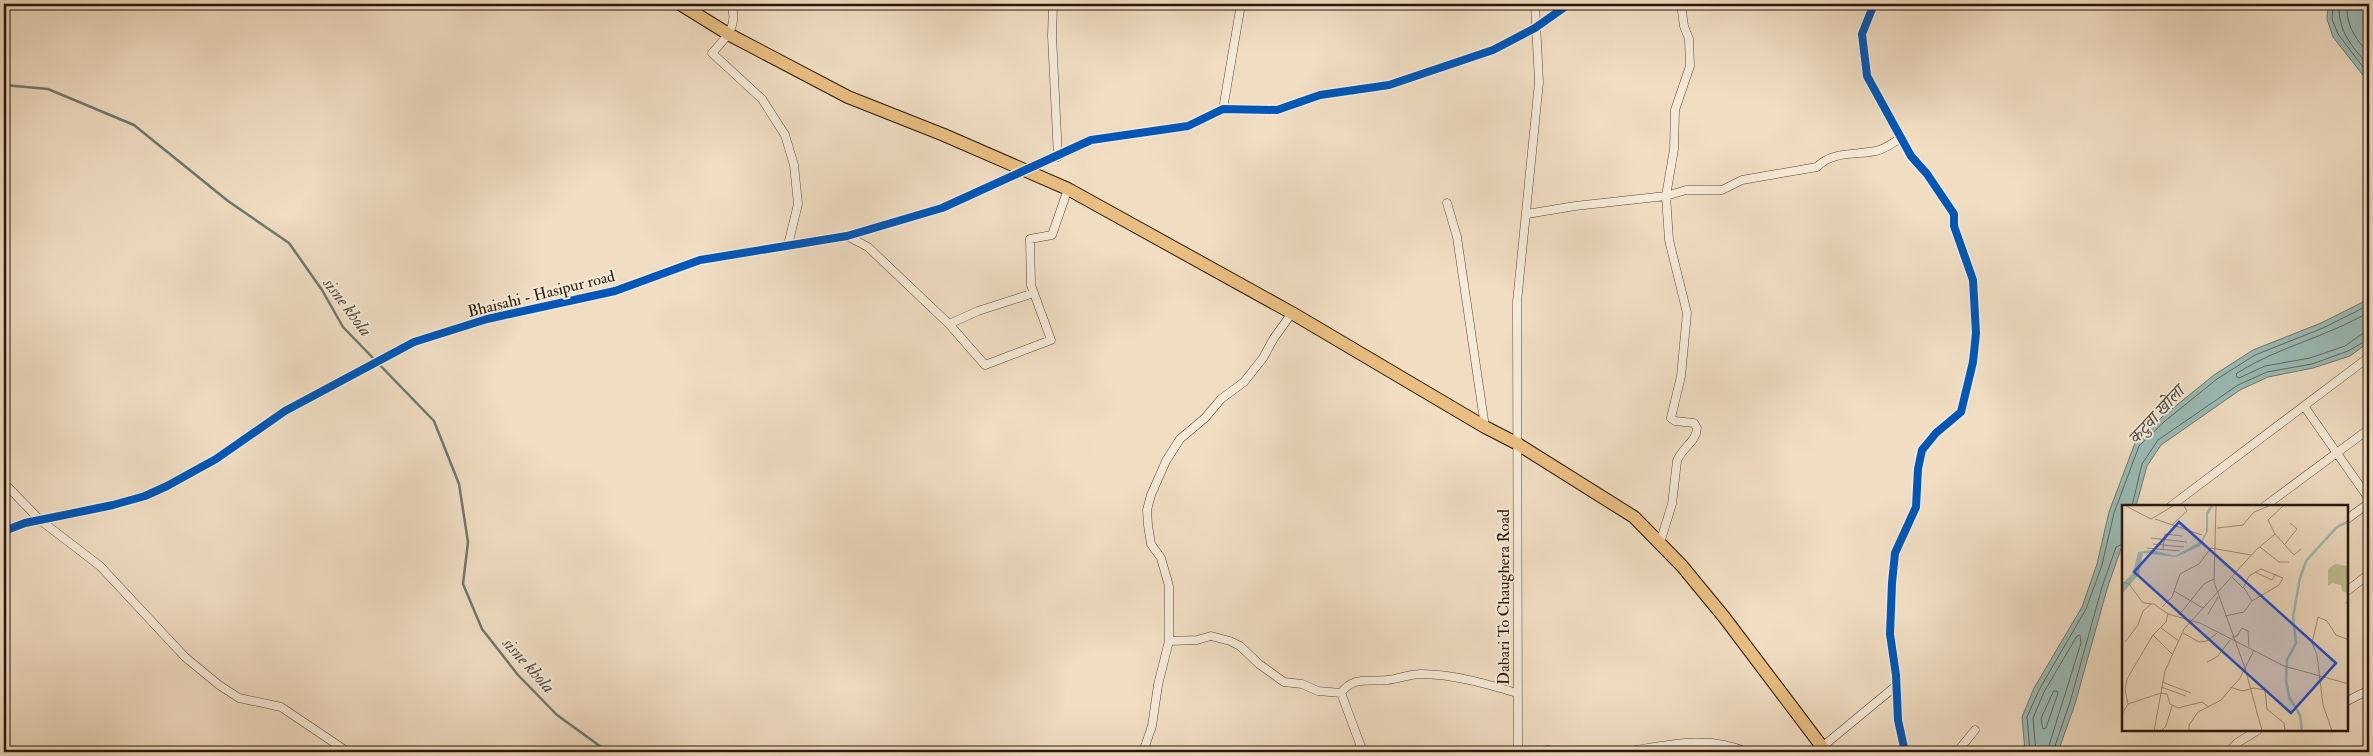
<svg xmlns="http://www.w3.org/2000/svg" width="2373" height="756" font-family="'IM FELL Double Pica','Noto Serif Devanagari',serif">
	<rect width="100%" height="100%" fill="#f0ddc2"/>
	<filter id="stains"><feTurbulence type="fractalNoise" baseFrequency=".004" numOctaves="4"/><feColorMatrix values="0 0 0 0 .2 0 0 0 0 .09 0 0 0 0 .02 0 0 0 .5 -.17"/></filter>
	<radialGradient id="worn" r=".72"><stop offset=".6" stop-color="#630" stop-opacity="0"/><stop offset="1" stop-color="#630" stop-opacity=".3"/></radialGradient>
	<path fill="#9abbb6" stroke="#6c7971" d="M2328,4H2369V83L2333,37L2327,19Z
		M2369,299V342L2350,356L2313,368L2268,377L2240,390L2161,445L2147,466L2136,506H2123V543L2107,589L2075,704L2058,752H2025L2022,717L2034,688L2082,607L2097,564L2109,512L2135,443L2162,417L2214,375L2253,350L2321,323Z"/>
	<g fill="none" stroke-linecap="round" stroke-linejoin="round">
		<path stroke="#606960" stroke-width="1" d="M2333,4L2332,19L2338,34L2369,75
			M2339,4C2338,32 2351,45 2369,66
			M2347,4C2346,26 2355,38 2369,54
			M2369,312C2327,337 2278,347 2237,373L2236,376L2239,378L2265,366L2310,358L2345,346L2362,334L2369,332
			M2132,506L2142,464L2158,440L2238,385L2267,372L2312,364L2348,351L2369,339
			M2054,691H2057L2058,693L2046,728L2043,729L2041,719Z
			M2030,752L2027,717L2039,690L2086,609L2102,565L2114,513L2139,446L2165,421L2217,379L2255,355L2323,328L2369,305
			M2036,752L2033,718L2044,692L2077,636L2080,635L2081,643L2047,752
			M2053,752L2070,702L2102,587L2116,547L2123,544"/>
		<path stroke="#6c7971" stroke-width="2.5" d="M4,85L48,89L134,125L228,201L289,243L322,290L343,327L434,421L459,484L468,542L463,584L482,629L518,675L557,715L608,752"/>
		<g stroke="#594838" stroke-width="9">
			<path id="minor" d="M731,4C739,26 726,38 712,53L762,99L785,135L794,165L798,204L788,245
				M1053,4L1052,36L1058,157
				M1874,4L1862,34L1867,76L1911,156L1927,174L1954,214V226L1973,280L1976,333L1973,362L1961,412L1936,433L1922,450L1918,469L1916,507L1895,553L1892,583L1890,634L1896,675L1898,720L1905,752
				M1223,109L1241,4
				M1447,203L1457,237L1485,427
				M1527,214L1575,206L1666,196L1686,190H1722L1742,180L1817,167C1832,151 1856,155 1876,151C1885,149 1894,142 1901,138
				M847,236L868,247L949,324L985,365L1051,340L1031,285L1030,239L1052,235L1068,189
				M949,324L978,311L1034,293
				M2304,406L2369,499
				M4,483L40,520L100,566L185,657L219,685L239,698L281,707L348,752
				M2171,506L2369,357
				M2265,506L2369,429
				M2347,519L2369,503
				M4,531L25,523L113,505L145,496L167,486L216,459L285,411L414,342L487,319L615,291L700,260L847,236L942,208L1091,140L1188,126L1223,109L1277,110L1320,95L1389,85L1493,50L1535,28L1569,4
				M1660,543L1672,504L1677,461C1682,447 1696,443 1697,428L1694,423L1675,421L1671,418L1681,376L1687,313L1669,240L1666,196L1674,149L1675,110L1690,66L1689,39L1684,26L1681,4
				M2347,591L2369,574
				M1169,641L1197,640L1211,636L1230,641L1240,646L1259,664L1284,682L1302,684L1318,691L1341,693
				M2347,701L2369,690
				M1822,747L1897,685
				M1143,752L1152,726L1158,685L1169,641V586L1161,558L1151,544L1148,525L1147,510L1151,495L1166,461L1180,439L1205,418L1221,399L1244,382L1263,358L1274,338L1292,313
				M1363,752L1341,693C1353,676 1368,682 1387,680C1398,679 1410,674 1421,674C1453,674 1487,684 1517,693
				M1518,752L1517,302L1539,82L1535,4
				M1524,752L1548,750L1559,752
				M1623,752C1664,746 1708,734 1746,752
				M1957,752L1975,730
				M2229,752L2237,743L2258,730"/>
		</g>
		<g stroke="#27170a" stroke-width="14">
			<path id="primary" d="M680,4L730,35L848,97L944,135L1068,189L1292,313L1485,427L1516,443L1634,517L1682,566L1724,617L1826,752"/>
		</g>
		<use href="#minor" stroke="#f5e9d7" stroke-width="8"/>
		<use href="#primary" stroke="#e8be81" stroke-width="12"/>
		<g stroke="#f5e9d7" stroke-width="11">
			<path id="cycleway" d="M1874,4L1862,34L1867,76L1911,156L1927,174L1954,214V226L1973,280L1976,333L1973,362L1961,412L1936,433L1922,450L1918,469L1916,507L1895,553L1892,583L1890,634L1896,675L1898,720L1905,752
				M4,531L25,523L113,505L145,496L167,486L216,459L285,411L414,342L487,319L615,291L700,260L847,236L942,208L1091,140L1188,126L1223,109L1277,110L1320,95L1389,85L1493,50L1535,28L1569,4"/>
		</g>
		<use href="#cycleway" stroke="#0057b8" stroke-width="8"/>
	</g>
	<g text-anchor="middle" stroke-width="4" stroke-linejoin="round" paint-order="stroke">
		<g font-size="16" fill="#27170a" stroke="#f5e9d7">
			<text transform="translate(541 293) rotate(-14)" y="6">Bhaisahi - Hasipur road</text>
			<text transform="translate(1503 597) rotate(-90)" y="6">Dabari To Chaughera Road</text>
		</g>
		<g font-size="18" font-style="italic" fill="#4f5046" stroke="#f5e9d7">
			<text transform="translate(348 307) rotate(53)" y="6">sisne khola</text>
			<text transform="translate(2156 415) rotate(-47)" y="6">कटुवा खोला</text>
			<text transform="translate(529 665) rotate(48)" y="6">sisne khola</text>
		</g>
	</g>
	<g transform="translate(2122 505)">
		<rect width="226" height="226" fill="#f0ddc2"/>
		<path d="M213,59L226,61L227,99H226L222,98L226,96L225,88L220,86L219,80L210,78L206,81V64Z" fill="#bebf90"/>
		<path d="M88,1H91L86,10V26L78,41L54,52L21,48L17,69L0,89V79L11,68L16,47L31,45L53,51L79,36L84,27V8Z" fill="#9abbb6"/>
		<path fill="none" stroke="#9abbb6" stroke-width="2.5" d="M180,226L178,210L167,192L164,175L165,155L174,138L171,112L178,73L184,56L215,22L227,16"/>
		<path fill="none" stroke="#a08e78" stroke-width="1" d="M4,1L29,14L51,1M94,1L92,77L123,163L140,226M33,14L80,30M50,20L65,6L62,1M95,23L121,20L132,7L147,1M153,29L172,50L179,44M29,33L65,37M31,39L62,42M163,39L175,24L168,18M138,42L157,57H167M25,43L58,46M41,44L43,29L60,31M93,49L114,68M133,67L150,75L154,69M0,77L7,79L21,98L32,99L46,109L78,118L162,161L227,179M122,83L130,96M52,86L81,103M40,102L50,92L58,69L77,59L89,43L129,50M86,109L96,92M57,110L82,79L92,74M103,111L122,107L130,96L157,80L161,73L139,64L127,71L121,83L110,72M39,123L57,136M61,128L77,137L85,136L95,128M31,130L51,150M110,132L115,131L120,123L126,126L127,142M3,137L16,120L21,106L29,99M85,157L95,152L108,135M40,177L69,188M39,182L64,191M108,182L120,186L132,183L143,185L145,204L162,218L163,226M6,199L3,185L5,174L31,130L44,117L46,109M0,209L6,199L39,188L45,189L48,199L56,203L80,197L87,202M32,226L43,166L62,124L134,45L153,29L146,15L161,1M39,226L44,221L50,201M67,226V220L76,207L99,195L118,173L132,145M210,226L201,200L195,150L190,138L196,112L205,116L214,130L227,135"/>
		<path fill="#1d4ed8" fill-opacity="0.15" stroke="#1d4ed8" stroke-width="2.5" d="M57,17L214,158L169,208L12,67Z"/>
		<rect width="226" height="226" fill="none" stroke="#27170a" stroke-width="2.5"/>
	</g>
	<rect width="2373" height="756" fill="none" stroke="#f0ddc2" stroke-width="20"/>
	<rect x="5" y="5" width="2363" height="746" fill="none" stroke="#27170a" stroke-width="2.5"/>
	<rect x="10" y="10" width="2353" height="736" fill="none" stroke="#27170a"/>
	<rect width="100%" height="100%" filter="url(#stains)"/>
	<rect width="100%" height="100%" fill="url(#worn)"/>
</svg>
